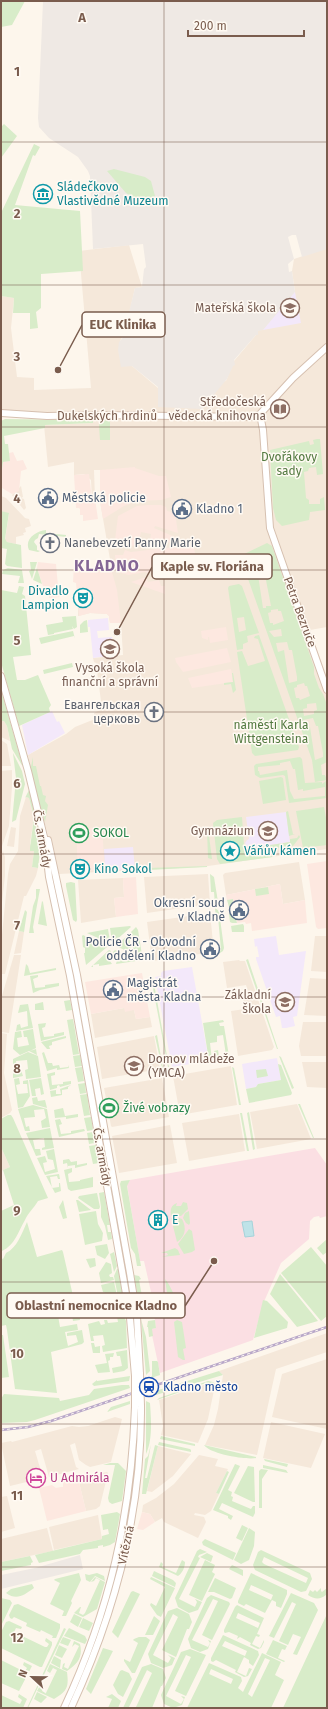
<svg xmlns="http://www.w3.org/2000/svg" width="328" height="1709" font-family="'Fira Sans',sans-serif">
	<rect width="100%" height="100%" fill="#fdf6ec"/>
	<path fill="#f5e8da" d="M129,245L142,287L135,288L125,332L120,341L132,366L158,388L226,381L234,361L256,335H258V331L295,292L292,271L294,259L327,248V627L310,630L327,677V849L201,867L59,874L34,785L28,755L66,734L75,727L95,719L94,713L102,709L96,663L94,662L93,658L123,655L121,623H110L109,616L107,614L90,613L78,616V604L91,569L112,571L100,501V470H94L95,499L92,500L91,480L84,474L74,475V462L48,467L44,425L93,423L94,411L24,413L1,409V296L14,298L11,328L17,377L34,378V390L91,388L79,251Z
		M21,486L23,497L21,498L24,499L26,508L24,510L12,495Z
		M1,496L6,498L25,518L29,519L31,526L25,528L26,532L23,533L24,535L16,537V544L7,542L5,540L9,514L1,511Z
		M1,721H4L7,726L10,741L1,737Z
		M1,740L7,744L11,766H1Z
		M12,770V787L9,826L1,849V771Z
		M26,797L29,798L34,817L30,844L34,851L32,867L38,868L36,876L26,896H24L5,974H1V945L8,874L10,864L18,851L20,816Z
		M11,827L16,828L14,847L7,846Z
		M3,851L5,857V876L1,911V856Z
		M299,862L305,900L283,904L280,884L226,895L223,875L225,873Z
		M208,874L210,904L147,913L144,877Z
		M123,878L124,897L114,898L116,917L81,923L78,880Z
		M210,913L214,952L152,961L147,922Z
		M19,931L24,932L21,953L14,954Z
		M315,936H327V972L311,971Z
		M14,955H21L9,1033L1,1032V999Z
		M239,960L240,961H245L274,1047L272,1050L238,1056L231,1011L245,1009L243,1000L250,997L246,985L227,988L223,962Z
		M310,978L327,979V1016L304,1015Z
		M124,1008L134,1010L136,1019L150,1017L152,1027L95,1038L91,1014Z
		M303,1022H327V1056H301L299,1046Z
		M1,1033L7,1034L4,1073L12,1110L10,1113L1,1118Z
		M154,1036L160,1069L102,1079L97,1047Z
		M302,1062H327V1088L307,1087Z
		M231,1066L237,1105L180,1115L173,1076Z
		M162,1078L169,1117L112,1127L111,1126L104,1088Z
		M297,1104L311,1139L257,1149L250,1112Z
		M239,1114L245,1151L189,1161L182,1123Z
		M170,1125L177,1163L119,1173L112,1136Z
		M1,1147L10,1167L1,1171Z
		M327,1333V1352L276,1369L257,1455L205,1445L214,1425L218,1409L223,1375L219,1371Z
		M327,1359V1429L272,1417L282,1374Z
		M207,1384L215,1386L213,1395L208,1419L198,1443L161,1435L163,1426L159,1400Z
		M115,1417L122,1419L111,1462L90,1467L86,1465L79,1460L75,1443L70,1445L76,1467L79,1469L49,1477L41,1449L35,1451L43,1478L10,1486L1,1443L11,1441L12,1442L72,1426L79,1427L88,1426Z
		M271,1422L325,1434L311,1468L263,1458Z
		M158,1446L191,1454L173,1476L152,1492L147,1491Z
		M199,1455L218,1459L215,1466L228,1469L216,1493L219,1494L211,1511L205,1515L195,1513L194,1515L204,1517L206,1522L198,1538L164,1522L162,1518L155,1522L150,1514L142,1512L143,1505L156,1498L174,1484Z
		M107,1472L108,1473L100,1506L96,1509L86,1511L78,1478Z
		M7,1496L15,1528L1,1532V1497Z
		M98,1515L102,1539L54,1550L49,1527Z
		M47,1528L53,1551L1,1562V1539Z"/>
	<path fill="#fde8e0" d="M13,452L17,461L23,460L27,469L21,471L19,491L12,494L2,488L1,476L3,462L10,461L9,453Z
		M135,467V468L159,476H166L171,497L161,500L137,501L124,506L103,519L100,501V470Z
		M89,474L92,499H95L98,519L83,521V515H80V509L79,508H76L74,475Z
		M148,505H161L166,507L167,511L175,513L178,533L155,526L154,528L175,537H179L180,541L149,545L151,534L141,532L138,545L114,548L118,516L137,506Z
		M194,547L196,560L195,564L147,573L145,572L129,575L121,573L116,568L115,555H123L125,550L131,552L164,548Z
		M38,562L56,564L59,597L49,598V586H43L37,568Z
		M74,566L112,572L117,590L121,623H110L109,616L107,614L90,613L79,616L76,583L73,582Z
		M146,577L148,582L159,580L161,586H165V594L131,582Z
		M226,627L228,640L210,643L209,637H208V640L202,638L201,631Z
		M227,648L231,662L183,672L176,662L175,658Z
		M231,669L233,682L192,688L188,678Z
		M102,827L105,870L78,871L76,829Z
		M327,861V928L318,929L316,927L307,864Z
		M136,877L138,914L116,917L114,898L124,897L123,878Z
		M280,884L283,904L305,900L307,923L252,931L251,923L246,924L245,922L237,923L236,915H234L233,899L227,900L226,895Z
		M142,973L150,1017L136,1019L134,1010L125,1012L124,1008L91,1014L85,982Z
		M78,1478L86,1511L47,1521L39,1488L52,1485L56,1488L61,1487H63V1483L64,1482Z
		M142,1512L150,1514L155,1522L143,1530L137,1529Z"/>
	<path fill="#efe9e4" d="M43,1H327V249L302,257L296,235H292L288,237L294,259L288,264L289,272L292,271L295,292L263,330L258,331V335H256L234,360L235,365L233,366L227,379L202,409L158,407V387L132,366L121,367L118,350L119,342L125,335L128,316L135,288L142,287L144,269L146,267L143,244L93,249L90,176L88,171L78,157L49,138L39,127L38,118Z
		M80,1555L83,1569L1,1589V1575L35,1568Z"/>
	<path fill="#f3e8fa" d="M295,292L301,323L263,330Z
		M108,618L109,630L97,631L98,638L112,637L114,655L93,658L90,627H88V620Z
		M52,711L57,722L59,721L65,733L28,755L22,725Z
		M286,812L290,842L248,848L245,843L247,840L249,839L246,817Z
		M133,847L135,869L105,870L104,849Z
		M276,936L279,955L306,951L297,1016L293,1017L295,1026L286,1028H282L280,1016L276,1017L256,959V957H259L257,946L255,947L254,939Z
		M192,967L209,1061L172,1067L155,977L161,976V973L163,971Z
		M277,1058L281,1080L258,1084L256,1087L246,1089L242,1064Z"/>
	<path fill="#fbdfe3" d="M315,1148L327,1165V1216L320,1218L319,1216L314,1217L310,1221L309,1239L281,1263L263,1304L253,1340L160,1373L152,1335V1329L156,1328L151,1292L144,1261H140L127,1185L130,1180Z"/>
	<path fill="#d8ecc9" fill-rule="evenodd" d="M1,1H25L12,25L1,27Z
		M4,124L17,136L1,158V127Z
		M34,144L40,147L35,156L33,155L15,205L80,211L83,271L41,274V308L36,312L38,328L30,329V313H13L14,298L1,296V213Z
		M114,169L145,177L151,181L155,196L148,199L147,205L126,193L107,171Z
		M5,419L88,420L93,421V423L45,425V428L4,436L5,444H8L10,461L3,462L1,476V421Z
		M102,420L110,421V440H100L99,425Z
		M317,439H320L323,474L317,475L316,467L309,468L308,471L304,472L306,498L309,500V504H320V499L324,497L325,510L310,512L309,520L282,526L276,520L273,508L270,450L309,441L310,445L314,444L313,440Z
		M1,511L9,513L5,539L7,542L21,545L22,568L7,566L5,564L7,549L1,548Z
		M46,530V533L66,535V537L39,534L38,538L35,540L34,542L37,546V550L40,551L38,552L29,550C24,539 36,531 46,530Z
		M267,543L272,546L314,667V674L319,688L323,694L327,705V762L321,765L322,775H325L327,780L315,782L312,760L247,576L246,575L227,578L226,563ZM256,557L259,565L262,564L263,575H265L271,606H266V608H263L258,575H255L254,565L247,566V568L237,570V574L227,576L226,567L236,565V562L246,561V558ZM278,609V611H281L284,621L273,625V623H270L268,613L271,612V610ZM281,629L282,636L274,637L269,631ZM287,642L289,650H292L297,677V681L289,683L284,650L278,652L276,643ZM304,683L305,686H307L310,696L300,700L299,698H296L294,688L297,687V685ZM316,703L317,710L314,711V714L304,716L303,709L307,708V704ZM313,718L316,726H318L323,753V757L315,760L310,727L304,728L303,720Z
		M30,562H37L32,579L29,571L31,570Z
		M8,568L22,570L24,583H18L20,576L2,574L3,570Z
		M37,568L42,584L33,580Z
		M239,584L242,586L259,633L247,636L248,642L243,644V649L237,650L228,588L229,586ZM244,617L246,630L239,632L237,618Z
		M19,586L24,587L22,594L25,596L31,655L13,657L17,680H25L38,675L51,705L49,708L50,712L19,726L1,662V590L17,593Z
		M76,616L77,627L74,629L72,626L73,629L54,633V632V634L48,635L46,625L63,622L62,617Z
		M87,620L88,632L80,633V625L84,621Z
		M73,631L75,639L74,636L41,644L39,638Z
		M259,635L299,747L298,750L255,756L252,753L237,652L242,651L248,666L265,661L258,639L254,638L255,636Z
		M72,663L73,667L44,674L43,670Z
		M232,673H233L236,690L233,693L231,684L224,685V683L233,682Z
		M1,690L23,767L12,749L7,726L4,721H1Z
		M13,753L22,771L25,784L16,820L12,822L16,778Z
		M33,757V766H36L40,786H41L43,795L46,796L45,801L48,805L45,822L30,771Z
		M300,757L302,759L305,783L322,782V784L326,781L327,798L289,803L285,776L283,775L260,778L255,775L254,766L256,764ZM290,761L293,769H295L298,790L303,789V791L325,787V796L294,799L290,791L287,770L260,775L259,771H258V767L280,765V763Z
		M281,777L283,778L286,800L263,804L259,781Z
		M29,790L35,811L34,820L41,844L38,868L32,867L34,851H30V848L34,817L29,798L26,797L25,798Z
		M324,807L327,823V845L303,848L296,811Z
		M288,811L293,834H295L289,836L286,812Z
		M242,817L244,845L247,849L290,842V839L297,838L299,835L300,837L293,846L265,849V851L273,857L220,864L217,859L213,823L217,820Z
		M208,828L212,859H211L208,858L207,830Z
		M207,866V867L148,870V868Z
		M210,874L214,877L218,902L215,905L214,892H211Z
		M71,882L75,883L77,920L76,922L73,920L66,886V883Z
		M56,886L73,967L71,968L54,887Z
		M268,887L269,894L256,896L255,889Z
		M36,889H40L33,927L34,933H29L33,906L36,898Z
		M233,899V910H230L227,900Z
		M42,901L43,902L47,926L38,924Z
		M215,908L219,911L224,948L223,951L220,953L218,952L221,950L218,917L216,918Z
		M25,910L27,912L24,932L19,931Z
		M234,912L237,923H232L230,922L229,914Z
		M243,924L244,926V932H232L231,926Z
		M130,926L131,927L114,942H112L110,928Z
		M136,927L138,930L142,955L140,958L134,955L131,932Z
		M108,929L110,941L109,943L87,933Z
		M129,934L131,953L116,946Z
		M83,935L107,947L86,965L84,953H85V948L83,947L82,936Z
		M109,950L111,951L112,958L110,961L112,964L99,966V964L93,965V967H91Z
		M115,950L136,960V961L116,964L117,960L114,958L113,952Z
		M248,959L278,1049H277L246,960Z
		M26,964L28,966L30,973L56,968V970L24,976Z
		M38,975V977L33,979L35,988L45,987V985L59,983V986L40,990L33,993L30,976Z
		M151,978H153L169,1067H168Z
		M76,983L93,1079H91L74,984Z
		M70,1000L72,1010L66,1011L64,1001Z
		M43,1002L44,1010H35V1004Z
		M28,1004L33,1028L16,1031L17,1025L20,1024L21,1028L28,1026L27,1011L18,1013L20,1005Z
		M73,1019L79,1054L73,1055L67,1020Z
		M223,1020L224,1022L219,1023L220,1026H224L229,1056L228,1058L214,1060V1051L218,1050L219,1056L226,1055L223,1035L217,1036V1042L210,1043L212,1060L209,1061L203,1023Z
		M46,1023L45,1027L42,1028L44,1037L54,1036V1034L64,1032V1035L41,1041L38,1024Z
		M33,1029L36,1048L30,1051L36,1049L37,1055L29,1051L20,1055L13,1049L15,1032L21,1031L22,1037L17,1038L18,1047L29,1045L27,1037H24L23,1031Z
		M157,1035L163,1068H162L155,1036Z
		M66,1036V1038L52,1042V1045L49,1046L50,1049H47L41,1042Z
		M28,1052L38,1056L41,1077L26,1079L25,1070L28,1069L27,1060L16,1061L18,1070H21L23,1076L13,1078V1059Z
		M44,1052L48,1063H52L53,1066L59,1065L60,1068L68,1067V1065L69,1068L57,1070V1068L47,1071L42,1053Z
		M80,1055L82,1066L75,1067L73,1056Z
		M279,1056L281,1057L294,1088L292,1089Z
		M278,1064L281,1065L292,1093L291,1095L249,1103L246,1089L256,1087L258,1084L281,1080Z
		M82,1067L84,1081L78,1082L75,1068Z
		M232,1067L234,1068L241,1105H239Z
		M266,1069L268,1076L257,1078L256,1070Z
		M55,1072V1075L51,1076L52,1085L63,1084V1082L71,1081V1084L60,1087L59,1085L57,1086V1088L50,1090L47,1074Z
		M19,1078L20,1084L16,1085L18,1094L28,1093L27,1084H23V1081L28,1080L30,1096L23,1107L18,1108L14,1079Z
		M41,1078L44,1094L41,1095L40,1088L35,1089L36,1096H32L29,1080Z
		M85,1083L86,1093L80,1094L78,1084Z
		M71,1085L68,1087V1089L62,1090V1095L51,1097L50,1091L56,1090V1094H61L60,1089Z
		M87,1094L90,1115L84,1116L80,1095Z
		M37,1097L38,1101L45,1100L47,1108L33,1104L32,1098Z
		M298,1104H300L314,1138H313Z
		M33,1105L47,1109L50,1127L42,1128L41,1121L46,1118L44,1109L34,1110L35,1117L24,1118L26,1127L29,1126L30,1131H25L18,1109Z
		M63,1108L65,1116L78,1114V1117L66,1119V1117L55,1118L54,1110Z
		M249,1112L255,1149L253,1150L247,1113Z
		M240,1113H242L249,1151H247Z
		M8,1115H11L13,1118L48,1198L38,1201C34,1208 28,1213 25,1220C18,1232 15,1245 2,1251L1,1211L14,1205L3,1170L10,1167L1,1147V1119Z
		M91,1117L93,1130L87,1131L84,1118Z
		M60,1119L62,1124L59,1125L61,1134L71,1133V1131L84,1129L85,1131L59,1137L55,1120Z
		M50,1128L54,1148L42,1150V1148L45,1147L44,1138L33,1140L35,1149H40L41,1155L36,1156L26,1133Z
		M93,1132L95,1143L89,1144L87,1133Z
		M96,1145L99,1163L93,1164L89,1146Z
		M54,1149L58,1172L45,1175L37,1158L45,1156L47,1162L43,1163L45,1172L55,1169L53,1160L48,1159L46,1151Z
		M69,1159L71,1162L77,1161V1165L87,1163V1165L75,1168V1165L68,1166V1168L67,1163L63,1164V1160Z
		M72,1168V1172L68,1174L69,1182L80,1181V1180L93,1177V1187L71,1191L68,1189L64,1170Z
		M59,1174L60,1179H58L57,1176L50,1177L52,1188L59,1187V1183H60L61,1191L55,1193L46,1176Z
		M130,1180L127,1186L141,1266H137L135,1254L131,1248L120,1184L121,1181Z
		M104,1192L110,1225H107L108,1232H111L112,1239L108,1240L105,1226L101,1217V1207L99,1193Z
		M97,1193L100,1207L99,1209H94L78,1198L79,1196Z
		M113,1193L121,1237H119L111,1194Z
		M63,1200L67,1218L63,1219L59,1207Z
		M76,1200H78L91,1210L79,1212Z
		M183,1202L187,1203L188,1209L181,1216H171C170,1210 171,1205 177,1203L176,1206H181Z
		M96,1211L98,1224L103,1233L102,1241L85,1245L79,1214Z
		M189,1211L190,1223L189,1225L186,1223L183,1218L185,1213Z
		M176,1217L182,1219C187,1228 185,1237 177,1242L171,1218Z
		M27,1222L37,1257L62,1250L63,1252L76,1309H78L80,1320L73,1321L71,1308L57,1310L60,1327L77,1324L78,1330L65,1332L68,1346L78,1342L76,1335L67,1336V1333L82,1330L84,1342L82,1344L51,1352L57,1393L15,1389L7,1330L6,1325L1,1326V1258L3,1259L6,1253C17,1248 22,1233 27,1222Z
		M189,1229L192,1231L195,1250L192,1252L184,1254L178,1244Z
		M327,1239V1252L323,1255L317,1248Z
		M107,1244L109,1253L105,1259L97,1255L95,1246Z
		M311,1247L327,1266V1316L321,1321L281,1273Z
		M175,1248L178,1250L180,1255L162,1257L168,1255L167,1253H161Z
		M114,1252L117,1266L114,1272L110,1254Z
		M95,1258L96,1266L90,1268L86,1259Z
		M106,1262L111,1264L112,1273L109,1275L110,1277H113L114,1280L101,1283L99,1273Z
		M120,1268L119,1272L126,1316L118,1297L114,1276L117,1269Z
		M280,1274L318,1321L297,1327L270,1294Z
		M134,1275L139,1276L141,1279L139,1280L145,1312L147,1313L144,1315H141Z
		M165,1279C171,1286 172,1293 177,1298L168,1300Z
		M114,1282L117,1296L116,1297L103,1292L101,1285Z
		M104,1293L117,1299L119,1303L105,1305Z
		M263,1300L267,1301L288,1322L287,1328L254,1338Z
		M119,1305L126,1321L127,1348L103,1352L102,1346L105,1345L103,1335L93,1336L94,1341H91L88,1324L99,1321L101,1325L105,1324L104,1320H107L108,1323L118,1322L116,1311L112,1312L111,1306Z
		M141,1319L146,1337L150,1371L146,1375Z
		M155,1320L156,1328L152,1329L153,1336L149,1337L148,1327H147L148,1321Z
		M177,1320L182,1322L186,1348L183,1349L185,1360H183L178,1357L174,1322Z
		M1,1335H3L9,1377L1,1378Z
		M91,1343H94L95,1347L100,1346V1353H93Z
		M127,1350L128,1368L124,1371L113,1373L112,1368L122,1366L120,1356H117L116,1352Z
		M114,1353L113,1357H110V1360L108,1361L110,1372L98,1373L95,1365L107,1363L105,1354Z
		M152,1361H157L158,1362L160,1375L148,1379L152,1376Z
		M219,1371L223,1375L149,1397V1393Z
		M130,1376L129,1381L94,1386L92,1384L97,1380V1381Z
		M208,1381L213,1382L216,1385L215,1398L216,1386L206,1383L157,1400L159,1398Z
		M122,1385H129L130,1388L35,1420L27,1422L1,1423V1399L4,1394L59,1398L60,1401L89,1395L94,1389Z
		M130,1401V1404L107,1412L111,1407Z
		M146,1401L150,1403C151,1418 153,1439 146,1454Z
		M161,1436L195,1444V1446L160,1439Z
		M159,1442L190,1449L191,1450V1452L158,1445Z
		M151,1444L145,1478H147L155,1445L158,1446L146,1494H142L145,1459L148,1456Z
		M204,1445L256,1457V1458C246,1460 210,1454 204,1445Z
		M264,1459L288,1464L287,1467L265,1461Z
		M110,1463H118L126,1471L122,1501L112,1504L109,1502L108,1498L115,1465H103Z
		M235,1464L240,1466L228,1490L232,1492L231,1496L233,1497L232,1501L251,1509L253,1506H255V1513L253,1517L222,1503L219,1509L233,1516L231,1520L228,1518V1516L213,1510Z
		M263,1465L286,1470L288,1473L263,1468Z
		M248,1466L254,1467L255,1502H253L234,1493Z
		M261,1469L268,1470L262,1479V1508H259V1471Z
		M227,1471L229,1472L219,1494L216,1493Z
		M117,1512L120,1514L115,1542L110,1545L103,1547V1545L98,1546V1548L83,1550L80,1554L39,1563L35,1555L102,1539V1536L109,1534L108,1529L103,1530L101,1515Z
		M242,1525L248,1528L242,1541L236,1538Z
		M249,1528L255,1532L254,1546L249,1560L241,1564L234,1560Z
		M205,1539L236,1553L233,1560L203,1545L202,1542Z
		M200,1549L207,1552L199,1555L198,1557L200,1558L179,1599L195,1607L197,1602L195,1599L202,1602L198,1610L189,1613L178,1607L175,1598L197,1551Z
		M261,1550L310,1573L312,1579L306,1591L301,1592L255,1570L253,1565L258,1552ZM264,1557L308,1578L306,1583L264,1564L262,1562Z
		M207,1553L213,1556L211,1562L200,1557Z
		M30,1556L33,1562L31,1563V1565L1,1571V1562Z
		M182,1560L185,1562C185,1566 183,1573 178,1576L159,1567L161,1562L163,1564L162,1567L176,1573Z
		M205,1560L215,1565L212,1572L215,1574L202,1601L189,1595Z
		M232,1565L243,1570V1576L229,1569Z
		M154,1571L173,1580L176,1583L175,1587L152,1576Z
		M79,1573L81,1580L71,1601L72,1603L66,1616H62L64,1611L50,1604L60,1583L54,1580L55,1579Z
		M97,1573L104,1576L105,1581L95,1576L90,1582L86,1580L85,1574L89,1575Z
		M251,1573L287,1590V1594L281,1608L276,1606V1602L272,1600L265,1613L246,1604L244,1606L238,1603V1601ZM251,1585L273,1595L271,1600L249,1590Z
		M95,1577L105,1582L97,1609L83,1617L74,1613L80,1607H81L79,1613L83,1615L85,1613L100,1580L96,1578L94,1581L91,1582Z
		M151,1577L175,1588L161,1617L157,1615L150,1605L151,1603L156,1606L165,1587L150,1579Z
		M215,1578L236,1588L232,1598L230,1599L214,1592H208Z
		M32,1584L34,1588C24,1595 17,1601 6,1593L11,1589Z
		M321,1588V1591L322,1592L327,1588L326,1595C320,1600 314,1599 308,1595L310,1590L313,1592L315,1590L317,1592Z
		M133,1591L140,1594L118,1638L112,1632L131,1592Z
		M291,1593L314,1603L318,1610L297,1655L293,1654L301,1637L293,1634L288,1645L279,1641L296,1604L292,1602L274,1638L269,1636Z
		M211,1595L229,1602L230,1604L212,1640L202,1635L218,1601L213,1599L192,1640L208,1647L210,1643L208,1640L211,1641L208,1649L200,1652L191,1648L188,1639L207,1598Z
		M1,1598L10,1600L12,1603L1,1626Z
		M18,1604L60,1624V1628L56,1638H52L53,1636L41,1630L40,1632L26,1626L27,1623L14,1617L12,1619L10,1618L9,1615L14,1605Z
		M237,1605L264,1618L257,1634L260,1635L259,1637L256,1636L252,1644L260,1648L264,1640V1642L261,1648L258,1649L250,1645L251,1643L240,1637L237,1639L238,1636L229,1632L225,1633L224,1632V1630L235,1607ZM238,1613L260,1623L258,1628L236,1618Z
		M177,1608L189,1614L192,1622L189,1629H187L176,1657L162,1650L178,1617L173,1614L153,1655L168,1663L171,1658L168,1655L175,1658L172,1665L163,1668L151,1663L148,1654L168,1611Z
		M74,1614L82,1618L78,1627L70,1622Z
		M327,1614V1708H283Z
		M154,1616L160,1621L153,1635H145Z
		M83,1618L93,1623L89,1631L79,1627Z
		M9,1621L22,1627L21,1629L16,1628L14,1632L16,1633L45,1647H47L49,1644L45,1641L46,1638L52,1642V1645L42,1667H40L1,1648V1632L6,1622Z
		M64,1628L66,1629L28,1708H27Z
		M69,1628L85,1636L87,1640L85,1644L64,1636Z
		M223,1635L258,1651L259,1655L253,1666L249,1663V1660L244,1657L237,1672L246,1676L249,1668L252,1669L248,1676L244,1677L235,1672L236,1670L216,1660L213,1662L211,1661V1658ZM225,1641L247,1651L245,1656L222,1646Z
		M63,1637L71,1640L68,1646L60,1643Z
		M139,1637H146L150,1640L135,1673H132L124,1661V1659L130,1662L138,1643L133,1640L134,1639Z
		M273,1640L287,1646L285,1650L282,1649L278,1658L285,1661L284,1662L266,1654Z
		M74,1641L80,1644C83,1657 78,1664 67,1671L62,1669L63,1664L65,1663L64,1667L68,1669L79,1646L75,1644L72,1647Z
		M59,1645L67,1649L62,1658L55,1655Z
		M103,1648L113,1651L91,1694L86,1689Z
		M190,1649L206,1655L186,1696L175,1691L191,1657L186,1655L166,1696L181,1704L184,1699L181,1696L185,1697L182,1705L173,1708L164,1704L161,1695L181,1652Z
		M262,1653L281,1662L275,1675L284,1680L271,1708H187L209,1663L241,1677L242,1681L238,1688L243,1692ZM265,1658L270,1660L252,1697L248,1694ZM211,1669L233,1679L231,1684L209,1674Z
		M54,1656L61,1660L60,1668L51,1663Z
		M1,1660L23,1671H25L27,1668L23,1665L24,1662L32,1666L19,1691L1,1683Z
		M50,1664L67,1672C69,1688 67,1691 54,1699L37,1691L41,1684L44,1686L42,1691L46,1693L57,1670L53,1668L50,1673L47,1671Z
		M151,1664L163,1669L166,1678L162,1686H161L152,1708L136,1707L152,1673L147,1670L129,1707L123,1708L142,1667Z
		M122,1670L129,1673L132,1679L123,1697L118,1694L113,1685L120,1671Z
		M37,1692L47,1697L41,1703L34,1699Z
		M19,1694L27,1699L23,1708L1,1707V1695L20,1704L22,1700L18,1697Z
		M112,1694L121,1701L118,1708H108L112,1699L106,1697Z"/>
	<path fill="#bfe3e8" stroke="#a5d3da" d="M252,1221L254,1236L245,1237L242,1222Z"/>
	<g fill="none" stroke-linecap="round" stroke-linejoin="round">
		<g stroke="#d6c0b0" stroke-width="8">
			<path id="secondary" d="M1,413L47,416L97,415L255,417L260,414L293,378L327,347
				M260,414L263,430L270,528L327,690
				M1,676L28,771L45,841L49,877L70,976L124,1282L130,1318L135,1376
				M48,840L77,975L130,1273L137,1317L140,1374
				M64,1708C110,1610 131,1516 135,1407
				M71,1708C115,1613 142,1511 141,1406"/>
		</g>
		<use href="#secondary" stroke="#fff" stroke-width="6"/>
		<g stroke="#b9a8c9" stroke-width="2.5">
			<path id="rail" d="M1,1430L28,1427L51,1421L327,1327"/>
		</g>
		<use href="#rail" stroke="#fffaf3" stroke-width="1" stroke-dasharray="3" stroke-linecap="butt"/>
		<g stroke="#d6c0b0" stroke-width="8" stroke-linecap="butt">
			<path id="secondary-bridge" d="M140,1374L141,1406
				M135,1376V1407"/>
		</g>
		<use href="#secondary-bridge" stroke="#fff" stroke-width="6"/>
	</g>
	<path fill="none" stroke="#7a5c4d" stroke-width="1" stroke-opacity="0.55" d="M164,1V1708M1,142H327M1,285H327M1,427H327M1,570H327M1,712H327M1,854H327M1,997H327M1,1139H327M1,1282H327M1,1424H327M1,1567H327"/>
	<defs>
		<g id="museum-ring" transform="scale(1)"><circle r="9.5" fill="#fffaf3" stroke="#0f9aa8" stroke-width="1.5"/><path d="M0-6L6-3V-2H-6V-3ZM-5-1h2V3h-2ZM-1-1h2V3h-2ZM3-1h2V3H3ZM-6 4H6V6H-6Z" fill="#0f9aa8"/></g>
		<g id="school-ring" transform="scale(1)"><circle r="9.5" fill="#fffaf3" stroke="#8d6e63" stroke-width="1.5"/><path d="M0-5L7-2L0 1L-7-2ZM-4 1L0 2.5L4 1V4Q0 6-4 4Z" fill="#8d6e63"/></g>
		<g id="library-ring" transform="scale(1)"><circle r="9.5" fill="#fffaf3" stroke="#8d6e63" stroke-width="1.5"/><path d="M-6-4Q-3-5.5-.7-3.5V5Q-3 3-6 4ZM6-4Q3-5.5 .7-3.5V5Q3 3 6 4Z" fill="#8d6e63"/></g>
		<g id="civic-ring" transform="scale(1)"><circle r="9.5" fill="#fffaf3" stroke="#5c6f8a" stroke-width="1.5"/><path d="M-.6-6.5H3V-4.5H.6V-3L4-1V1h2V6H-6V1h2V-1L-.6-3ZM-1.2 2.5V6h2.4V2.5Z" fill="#5c6f8a"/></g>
		<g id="church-ring" transform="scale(1)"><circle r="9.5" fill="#fffaf3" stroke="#6b7280" stroke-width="1.5"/><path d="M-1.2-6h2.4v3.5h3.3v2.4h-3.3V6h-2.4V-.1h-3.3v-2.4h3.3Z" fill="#6b7280"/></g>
		<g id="theatre-ring" transform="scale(1)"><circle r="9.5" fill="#fffaf3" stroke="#0f9aa8" stroke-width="1.5"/><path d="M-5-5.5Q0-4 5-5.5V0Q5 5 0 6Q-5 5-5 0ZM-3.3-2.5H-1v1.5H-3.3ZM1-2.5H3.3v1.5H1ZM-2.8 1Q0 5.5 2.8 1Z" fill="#0f9aa8"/></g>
		<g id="university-ring" transform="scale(1)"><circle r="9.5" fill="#fffaf3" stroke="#8d6e63" stroke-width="1.5"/><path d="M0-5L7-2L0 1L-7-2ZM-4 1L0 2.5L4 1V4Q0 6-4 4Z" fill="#8d6e63"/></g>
		<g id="stadium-ring" transform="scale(1)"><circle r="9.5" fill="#fffaf3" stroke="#2e9e5b" stroke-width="1.5"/><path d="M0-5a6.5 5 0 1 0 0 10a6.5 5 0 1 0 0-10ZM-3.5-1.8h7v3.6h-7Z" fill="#2e9e5b"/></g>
		<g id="sight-ring" transform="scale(1)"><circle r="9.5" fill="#fffaf3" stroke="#0f9aa8" stroke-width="1.5"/><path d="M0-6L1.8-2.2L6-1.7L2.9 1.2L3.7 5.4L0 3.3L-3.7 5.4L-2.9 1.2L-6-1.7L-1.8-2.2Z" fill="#0f9aa8"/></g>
		<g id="building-ring" transform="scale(1)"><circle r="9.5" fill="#fffaf3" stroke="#0f9aa8" stroke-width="1.5"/><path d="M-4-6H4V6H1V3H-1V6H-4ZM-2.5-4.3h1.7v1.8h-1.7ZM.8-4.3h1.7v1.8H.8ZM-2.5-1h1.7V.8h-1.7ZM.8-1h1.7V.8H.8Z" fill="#0f9aa8"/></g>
		<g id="station-ring" transform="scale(1)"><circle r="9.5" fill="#fffaf3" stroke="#1a4fb4" stroke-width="1.5"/><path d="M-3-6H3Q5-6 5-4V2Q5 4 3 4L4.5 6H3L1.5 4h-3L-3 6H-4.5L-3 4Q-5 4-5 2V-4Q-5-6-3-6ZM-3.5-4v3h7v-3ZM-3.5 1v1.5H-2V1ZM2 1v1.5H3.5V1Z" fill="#1a4fb4"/></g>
		<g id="hotel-ring" transform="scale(1)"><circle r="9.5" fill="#fffaf3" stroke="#d1479c" stroke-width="1.5"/><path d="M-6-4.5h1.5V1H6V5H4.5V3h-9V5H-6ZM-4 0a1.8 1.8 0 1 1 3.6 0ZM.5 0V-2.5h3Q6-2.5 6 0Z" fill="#d1479c"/></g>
	</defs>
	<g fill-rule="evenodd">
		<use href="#museum-ring" x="43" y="194"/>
		<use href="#school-ring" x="290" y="308"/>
		<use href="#library-ring" x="280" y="409"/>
		<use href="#civic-ring" x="48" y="498"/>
		<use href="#civic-ring" x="182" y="509"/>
		<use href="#church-ring" x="50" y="543"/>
		<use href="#theatre-ring" x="83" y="598"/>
		<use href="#university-ring" x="110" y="649"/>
		<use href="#church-ring" x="154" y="712"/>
		<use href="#school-ring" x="268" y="831"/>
		<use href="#stadium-ring" x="79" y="833"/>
		<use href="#sight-ring" x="230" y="851"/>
		<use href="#theatre-ring" x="80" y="869"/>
		<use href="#civic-ring" x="239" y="910"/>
		<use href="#civic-ring" x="210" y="949"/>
		<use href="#civic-ring" x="113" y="990"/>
		<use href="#school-ring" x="285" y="1002"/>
		<use href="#school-ring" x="134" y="1066"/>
		<use href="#stadium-ring" x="109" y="1108"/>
		<use href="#building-ring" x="158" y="1220"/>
		<use href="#station-ring" x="149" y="1387"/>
		<use href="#hotel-ring" x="36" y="1478"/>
	</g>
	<g text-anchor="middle" stroke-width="3" stroke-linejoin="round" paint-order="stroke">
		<g font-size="12" fill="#0d838f" stroke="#fffaf3" text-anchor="start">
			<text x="57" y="191">Sládečkovo<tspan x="57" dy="14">Vlastivědné Muzeum</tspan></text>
			<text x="69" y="595" text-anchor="end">Divadlo<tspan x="69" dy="14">Lampion</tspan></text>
			<text x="244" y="855">Váňův kámen</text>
			<text x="94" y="873">Kino Sokol</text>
			<text x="172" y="1224">E</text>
		</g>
		<g font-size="12" fill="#785e54" stroke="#fffaf3" text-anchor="end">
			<text x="276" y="312">Mateřská škola</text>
			<text x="266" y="406">Středočeská<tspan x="266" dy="14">vědecká knihovna</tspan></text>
			<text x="110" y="672" text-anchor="middle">Vysoká škola<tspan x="110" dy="14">finanční a správní</tspan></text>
			<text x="254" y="835">Gymnázium</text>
			<text x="271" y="999">Základní<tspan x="271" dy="14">škola</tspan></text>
			<text x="148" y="1063" text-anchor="start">Domov mládeže<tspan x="148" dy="14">(YMCA)</tspan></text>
		</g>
		<g font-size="12" fill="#7a5c4d" stroke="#fffaf3">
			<text x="107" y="420">Dukelských hrdinů</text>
			<text transform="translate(300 612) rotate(70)" y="4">Petra Bezruče</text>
			<text transform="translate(42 839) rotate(80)" y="4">Čs. armády</text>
			<text transform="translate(102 1157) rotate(80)" y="4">Čs. armády</text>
			<text transform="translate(126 1545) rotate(-78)" y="4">Vítězná</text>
		</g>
		<g font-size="12" fill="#537a41" stroke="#fffaf3">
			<text x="289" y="461">Dvořákovy<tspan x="289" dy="14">sady</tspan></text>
			<text x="271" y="729">náměstí Karla<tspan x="271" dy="14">Wittgensteina</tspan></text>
		</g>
		<g font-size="12" fill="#4e5e75" stroke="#fffaf3" text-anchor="start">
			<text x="62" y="502">Městská policie</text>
			<text x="196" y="513">Kladno 1</text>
			<text x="225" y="907" text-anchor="end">Okresní soud<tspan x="225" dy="14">v Kladně</tspan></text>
			<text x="196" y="946" text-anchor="end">Policie ČR - Obvodní<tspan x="196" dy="14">oddělení Kladno</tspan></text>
			<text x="127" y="987">Magistrát<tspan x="127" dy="14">města Kladna</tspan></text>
		</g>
		<g font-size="12" fill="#5b616d" stroke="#fffaf3" text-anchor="start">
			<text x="64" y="547">Nanebevzetí Panny Marie</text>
			<text x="140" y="709" text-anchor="end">Евангельская<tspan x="140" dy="14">церковь</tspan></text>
		</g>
		<g font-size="12" fill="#27864d" stroke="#fffaf3" text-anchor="start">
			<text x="93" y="837">SOKOL</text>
			<text x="123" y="1112">Živé vobrazy</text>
		</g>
		<g font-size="12" fill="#164399" stroke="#fffaf3" text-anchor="start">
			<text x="163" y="1391">Kladno město</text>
		</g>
		<g font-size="12" fill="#b23c85" stroke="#fffaf3" text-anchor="start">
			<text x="50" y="1482">U Admirála</text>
		</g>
		<g font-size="16" font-weight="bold" letter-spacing="1" fill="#846695" stroke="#fffaf3">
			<text x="107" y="571">KLADNO</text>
		</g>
	</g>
	<g font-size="13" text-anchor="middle" font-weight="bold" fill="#7a5c4d" stroke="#fffaf3" stroke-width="3" stroke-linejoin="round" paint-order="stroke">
		<text x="82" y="22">A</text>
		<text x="17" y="76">1</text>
		<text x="17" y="218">2</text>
		<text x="17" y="361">3</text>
		<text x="17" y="503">4</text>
		<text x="17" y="645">5</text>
		<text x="17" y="788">6</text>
		<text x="17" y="930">7</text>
		<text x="17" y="1073">8</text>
		<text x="17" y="1215">9</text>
		<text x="17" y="1358">10</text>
		<text x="17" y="1500">11</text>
		<text x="17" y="1642">12</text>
	</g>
	<path fill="none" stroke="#7a5c4d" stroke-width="1.5" d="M58 370L82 325M117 632L152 567M214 1261L185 1306"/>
	<g fill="#7a5c4d" stroke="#fffaf3" stroke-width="1.5">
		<circle cx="58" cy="370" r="4"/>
		<circle cx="117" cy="632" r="4"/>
		<circle cx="214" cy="1261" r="4"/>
	</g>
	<g fill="#fffaf3" stroke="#7a5c4d" stroke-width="1.5">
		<rect x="82" y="312" width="83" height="25" rx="4"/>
		<rect x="152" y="554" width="120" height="25" rx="4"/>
		<rect x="7" y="1293" width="178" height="25" rx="4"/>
	</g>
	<g font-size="13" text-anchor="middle" font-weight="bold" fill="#7a5c4d">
		<text x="123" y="329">EUC Klinika</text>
		<text x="212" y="571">Kaple sv. Floriána</text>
		<text x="96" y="1310">Oblastní nemocnice Kladno</text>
	</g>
	<rect width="328" height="1709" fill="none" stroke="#7a5c4d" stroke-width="4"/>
	<g transform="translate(32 1677) rotate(292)" stroke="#fffaf3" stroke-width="3" paint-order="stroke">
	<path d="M0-3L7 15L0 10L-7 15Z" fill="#7a5c4d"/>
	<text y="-6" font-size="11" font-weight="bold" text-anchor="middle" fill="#7a5c4d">N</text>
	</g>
	<path d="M188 30v6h116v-6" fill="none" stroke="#7a5c4d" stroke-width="2"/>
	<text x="194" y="30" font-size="12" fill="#7a5c4d" stroke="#fffaf3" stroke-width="3" paint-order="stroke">200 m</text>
</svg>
